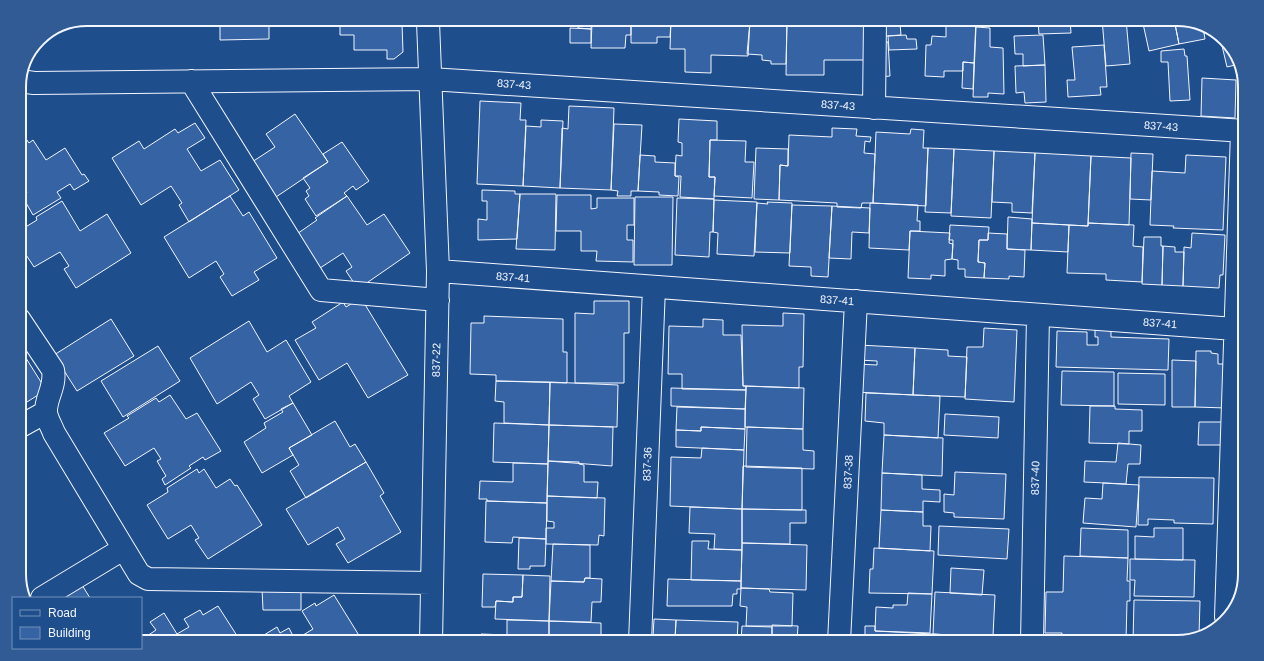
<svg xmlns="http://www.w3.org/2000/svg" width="1264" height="661" font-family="Helvetica,sans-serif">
	<rect width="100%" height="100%" fill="#1f4e8c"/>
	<path fill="#3563a3" stroke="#f2f6ff" d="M1070,19L1071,33L1039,34L1038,20Z
		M1102,19H1126L1130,64L1106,66Z
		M1142,19H1174L1179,44L1149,51Z
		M1174,19L1207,26L1212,31L1204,33L1205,39L1179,44Z
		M868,20V60H824V75H786L787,21Z
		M884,20H910L911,23L900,24L901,35L886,36Z
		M946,20H976L974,63L963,62V71H944V77L925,76L926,45H931L932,36L946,37Z
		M631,21H671L670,37H657V43H631Z
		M631,21V35H626L625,48H591L592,22Z
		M671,21H750L748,56L711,55V73L685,72V49H670Z
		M750,21H787L786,64H771V61L762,60V55L747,54Z
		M572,22H592L591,29L578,28V23Z
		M220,23H269V39L220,40Z
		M340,23H402L403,52L394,59H387V50H354V35H340Z
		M976,27L990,28V47L1003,48L1004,94L988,93V97H973Z
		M570,28L591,29V43H570Z
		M906,35L907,39H916L917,49L889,50L888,36Z
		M1043,35L1045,65L1023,66V54H1015L1014,36Z
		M1220,37L1234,49L1239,64L1227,67Z
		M877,42H888L890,76L880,77Z
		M1104,45L1107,87H1100L1101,95L1068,97L1067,80H1075L1072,47Z
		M1184,49L1185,56H1187L1190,100L1170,101L1168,62H1161V51Z
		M963,62L974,63L973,89L962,88Z
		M1045,65L1046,102L1025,103L1024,92L1016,93L1015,66Z
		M1202,78L1236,80L1235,118L1201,116Z
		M480,101L521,103L520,120H526L523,186L477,184Z
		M569,106L614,108L611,190L560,188L562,128L568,129Z
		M295,114L328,162L276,197L252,162L275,147L266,134Z
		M679,119L717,121V140H710L709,177H715L714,199L680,197L681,176H675L676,155L682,156V143L678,142Z
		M541,120L563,121L560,188L523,186L526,126L541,127Z
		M19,122L26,128L22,133L29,143L33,140L46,160L65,148L82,175L84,174L89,181L74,190L70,184L57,192L61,198L33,215L22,196L27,193L19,181Z
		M195,123L205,138L187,149L201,171L220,160L239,190L189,222L179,205L182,203L171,186L141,205L112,158L139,141L144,149L175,129L178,133Z
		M614,124L642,125L638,191H631V196H617L618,191L611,190Z
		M832,128L857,129L856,136L871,137L870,142L865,141L864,153L875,154L873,203H862L861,208L837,207V203L779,200L780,165L788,166L789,135L832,137Z
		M911,129L924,130L923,148H928L926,206L873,203L876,132L910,134Z
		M710,140L746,141L745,162H754L752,198L714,196L715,177H709Z
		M342,142L369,181L356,190L353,186L344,193L347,196L316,216L305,199L309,196L306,191L310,188L303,178L328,162L323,154Z
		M756,148L788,149V166L780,165L779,200L754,199Z
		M928,148L954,149L951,213L925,212Z
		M954,149L994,151L991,218L951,216Z
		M994,151L1035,153L1032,213L1012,212V203L992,202Z
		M1035,153L1091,156L1088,226L1032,223Z
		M1131,153L1153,154L1151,200L1130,199Z
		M640,155L655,156V162L675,163V176L679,177L678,196L659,195V192L638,191Z
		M1186,155L1226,157L1223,230L1173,228L1174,226L1150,225L1152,171L1185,173Z
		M1091,156L1131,158L1129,225L1088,223Z
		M482,190L515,191V194H520L517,239L478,240V219L487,220V201H482Z
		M520,194H556L555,250L516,249Z
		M557,195H591V209L597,208V198H634V225H627V240H633V262L596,261L597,251H581V231H556Z
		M230,196L243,216L249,212L277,258L254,272L259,280L232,296L220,277L224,274L216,261L189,278L164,237Z
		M347,196L367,225L384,214L410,253L358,289L346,271L352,267L343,253L317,270L294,236L317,220L315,218Z
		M635,197H673L672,265H634Z
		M677,198L714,199L713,232H710L709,257L675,255Z
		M714,200L757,202L754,256L717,254L718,233L713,232Z
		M62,201L80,231L107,214L131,253L76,288L64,269L69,266L60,252L34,267L19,244V231L37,220L36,217Z
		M767,202L792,203L790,253L755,252L757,203L768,204Z
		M870,203L918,205L917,221H920V231H910L909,250L869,248Z
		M792,205L832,206L828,277L811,276V267L789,266Z
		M832,206L870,208L869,233L852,232L851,259L829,258Z
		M1008,217L1032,219L1031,250L1007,249Z
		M1032,223L1069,225L1068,252L1031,250Z
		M1088,223L1134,225L1133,246L1143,247L1142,282L1106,280V274L1067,273L1069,225L1088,226Z
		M950,225L989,227L988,240H979L978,262L985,263L984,278L965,277V269H958V260L952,259L953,240H949Z
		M910,231L950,233L949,243L953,244L952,259L945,260V276L931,275V279L908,278Z
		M988,233L1007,234V249L1025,250L1024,277L1009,276V279L984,278L985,263L978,262L979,240H988Z
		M1192,233L1225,235L1223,275H1220L1219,288L1183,286L1184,247L1191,248Z
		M1144,237H1161V246H1163L1162,285L1142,284Z
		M1163,246L1175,247V252H1184L1183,286L1162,285Z
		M361,298L408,375L368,398L347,363L319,380L295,340L316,328L312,322L343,302L346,307Z
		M594,301H629V333H624V383H575V313L594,314Z
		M783,313L804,314L803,367H799V388L743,386L742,325L783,326Z
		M484,316L563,319V352H567V383L496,381V375L470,374L471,323H484Z
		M111,319L134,356L77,391L54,355Z
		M703,319L723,320V335H741L743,386H746V390L682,389V374H668L669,326L703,327Z
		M249,321L267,352L286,340L311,382L289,396L293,403L265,419L253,399L259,395L251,382L217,404L190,358Z
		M1095,327L1111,328V337L1169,339L1168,370L1056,367L1057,331L1087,332V345H1098V337H1095Z
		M984,328L1017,330L1014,402L965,399L967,347H983Z
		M859,345L915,348L913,395L856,392L857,364L877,365V361L858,360Z
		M158,346L180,381L123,417L101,381Z
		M19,347L46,390L19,407Z
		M915,348L948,350V356L967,357L965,397L913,395Z
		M1196,351H1211V353L1218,354V364H1227L1226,408L1195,407Z
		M1172,360L1196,361L1195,407H1172Z
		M1062,371L1114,372V406L1061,405Z
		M1118,373L1165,374V405L1118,404Z
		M496,381L550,382L549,425L504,423V402L495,401Z
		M550,382L618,385L617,427L549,425Z
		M746,386L804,388L803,429L745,427Z
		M671,388L746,390L745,409L671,406Z
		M866,393L940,396L938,438L884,435V423L865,421Z
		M170,395L186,419L197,413L221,451L205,460L203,457L189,466L191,468L165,485L162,479L166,476L157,461L161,459L154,448L125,466L104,433L129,418L127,416L156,398L159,402Z
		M293,403L312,435L289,448L293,455L262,473L244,442L266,428L264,423L283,412L281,409Z
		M1090,406H1115V409L1142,410V431H1129V444L1089,443Z
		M677,407L745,409V429L701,427V431L676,430Z
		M945,414L999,417L998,438L944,435Z
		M335,421L350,447L355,444L366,462L306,498L290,471L299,465L289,448Z
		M1199,422H1227V445H1198Z
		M494,423L549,425L548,464L493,462Z
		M549,425L613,427L612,466L548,461Z
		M701,427L745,429L744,450L676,447V430L701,431Z
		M747,427L803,429V450L814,451V469L746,467Z
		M884,435L943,438L942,476L882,473Z
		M1118,443L1141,445L1140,464H1128L1126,484L1084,482L1085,461L1116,462Z
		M702,448L744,450L742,509L670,506L671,457L701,458Z
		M548,461L579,462V464L584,465V482H598L597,498L547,496Z
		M366,462L384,493L380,496L401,532L348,563L336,544L345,539L338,527L308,545L286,509Z
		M513,463L548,464L547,503L487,501V499H479L480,481L513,482Z
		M743,466L802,468V510L742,509Z
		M197,469L199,473L204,469L216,488L230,479L235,486L237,485L262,525L208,559L195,540L199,538L191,525L168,539L147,505L168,492L167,488Z
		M955,472L1006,474L1004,519L954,517V513L944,512V494L954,495Z
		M882,473L922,475V489L940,490V502L923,501V512L881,510Z
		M1139,477L1214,478L1213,524L1174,523V520L1148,519V525H1138Z
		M1103,483L1139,485L1136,527L1083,523L1085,498L1102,499Z
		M547,496L605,498L604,536L599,535L598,545L546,544V528H554V522L547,521Z
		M486,501L547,503L546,539L513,537L512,543L485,542Z
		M690,507L742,509V550L714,549L715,534L689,533Z
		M742,509L806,510V523H790V544L742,543Z
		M881,510L923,512V526H931L930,551L879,548Z
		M939,526L1009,529L1007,559L938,555Z
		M1081,528L1128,530V558L1080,556Z
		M1154,528H1183V560L1135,559V536L1154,537Z
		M519,538L546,539L545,566H530V569H518Z
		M692,541H709L708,549L742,550L741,581L691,580Z
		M742,543L807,545L806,590L741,588Z
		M553,544L590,545V578H585L584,582L551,581Z
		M874,548L934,551L932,594L869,593L870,569H873Z
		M1064,556L1128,558L1127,581H1130V601H1127L1126,641L1083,640L1082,638H1062V633H1045L1046,592H1063Z
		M1130,559L1195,560L1194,597L1134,596L1135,580H1130Z
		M951,568L984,570L982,595L950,593Z
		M483,574L523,575L522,597H513V602L496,601L495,607H482Z
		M523,575L550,576L549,621L495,619L496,601L513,602V597H522Z
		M585,578L602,579L601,602H592L591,622L549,621L551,581L584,582Z
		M668,579L741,581V589H737V594H733L732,606H667Z
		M82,585L90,598H62Z
		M262,588H301V610H263Z
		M741,588L769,589L770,592L793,593L792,626H746L747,607L740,606Z
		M935,592L995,595L993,636L977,635V640L952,639V635L933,634Z
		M908,593L932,594L930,633L875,631L876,607L893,608V605H907Z
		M334,595L360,637L352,642H268L264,635L277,627L280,633L289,628L295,640L313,629L302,611L315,603L316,606Z
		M1134,600L1200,601L1199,636L1177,642H1133Z
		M218,606L241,642H146L144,638L156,630L150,622L164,613L177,634L189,627L184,619L200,610L203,615Z
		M654,619L676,620L675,638L653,637Z
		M507,620L549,621V642H481V634L507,635Z
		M676,620L738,622L737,642H675Z
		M549,621L601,623V642H549Z
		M772,625L798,626L797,642H772Z
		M742,626L772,627V642H741Z
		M865,626H875V631L933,634L932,642H865Z
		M933,634L947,635V642H933Z
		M959,639L995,641V642H959Z
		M1066,640L1126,641L1128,642H1066Z"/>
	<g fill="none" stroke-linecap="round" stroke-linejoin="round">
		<g stroke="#f2f6ff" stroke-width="24">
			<path id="street" d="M428,22L438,271L431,642
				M20,81L34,83L430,79L1245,131
				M191,81L321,290L438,300
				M874,108L875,20
				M438,271L1235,329
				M19,319L53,370C56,386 46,397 46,411C46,418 52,427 54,433L139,574L148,579L432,583
				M19,427L46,412
				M42,598L123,549
				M1226,617L1242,131
				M640,642L654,287
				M839,642L856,301
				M1032,642L1038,315"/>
		</g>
		<use href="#street" stroke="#1f4e8c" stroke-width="22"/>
	</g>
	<g text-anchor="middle" stroke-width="3" stroke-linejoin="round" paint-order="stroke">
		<g font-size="11" fill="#f2f6ff" stroke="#1f4e8c">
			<text transform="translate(514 84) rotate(4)" y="4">837-43</text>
			<text transform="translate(838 105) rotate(4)" y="4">837-43</text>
			<text transform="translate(1161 126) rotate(4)" y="4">837-43</text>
			<text transform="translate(513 277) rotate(4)" y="4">837-41</text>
			<text transform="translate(837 300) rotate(4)" y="4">837-41</text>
			<text transform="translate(1160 323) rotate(4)" y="4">837-41</text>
			<text transform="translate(436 360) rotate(-89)" y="4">837-22</text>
			<text transform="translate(647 464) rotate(-88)" y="4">837-36</text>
			<text transform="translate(848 472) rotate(-87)" y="4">837-38</text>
			<text transform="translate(1035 478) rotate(-89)" y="4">837-40</text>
		</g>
	</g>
	<path d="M0 0H1264V661H0ZM87 26H1177A61 61 0 0 1 1238 87V574A61 61 0 0 1 1177 635H87A61 61 0 0 1 26 574V87A61 61 0 0 1 87 26Z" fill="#305b95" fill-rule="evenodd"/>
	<path fill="none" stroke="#f2f6ff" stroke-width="2" d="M87 26H1177A61 61 0 0 1 1238 87V574A61 61 0 0 1 1177 635H87A61 61 0 0 1 26 574V87A61 61 0 0 1 87 26Z"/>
	<rect x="12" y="597" width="130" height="52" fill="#1f4e8c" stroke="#7391ba"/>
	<rect x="20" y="610" width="20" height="6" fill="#1f4e8c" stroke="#7391ba"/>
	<text x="48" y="617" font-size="12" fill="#f2f6ff">Road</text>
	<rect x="20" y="627" width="20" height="12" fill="#3563a3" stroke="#7391ba"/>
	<text x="48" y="637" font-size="12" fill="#f2f6ff">Building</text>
</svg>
